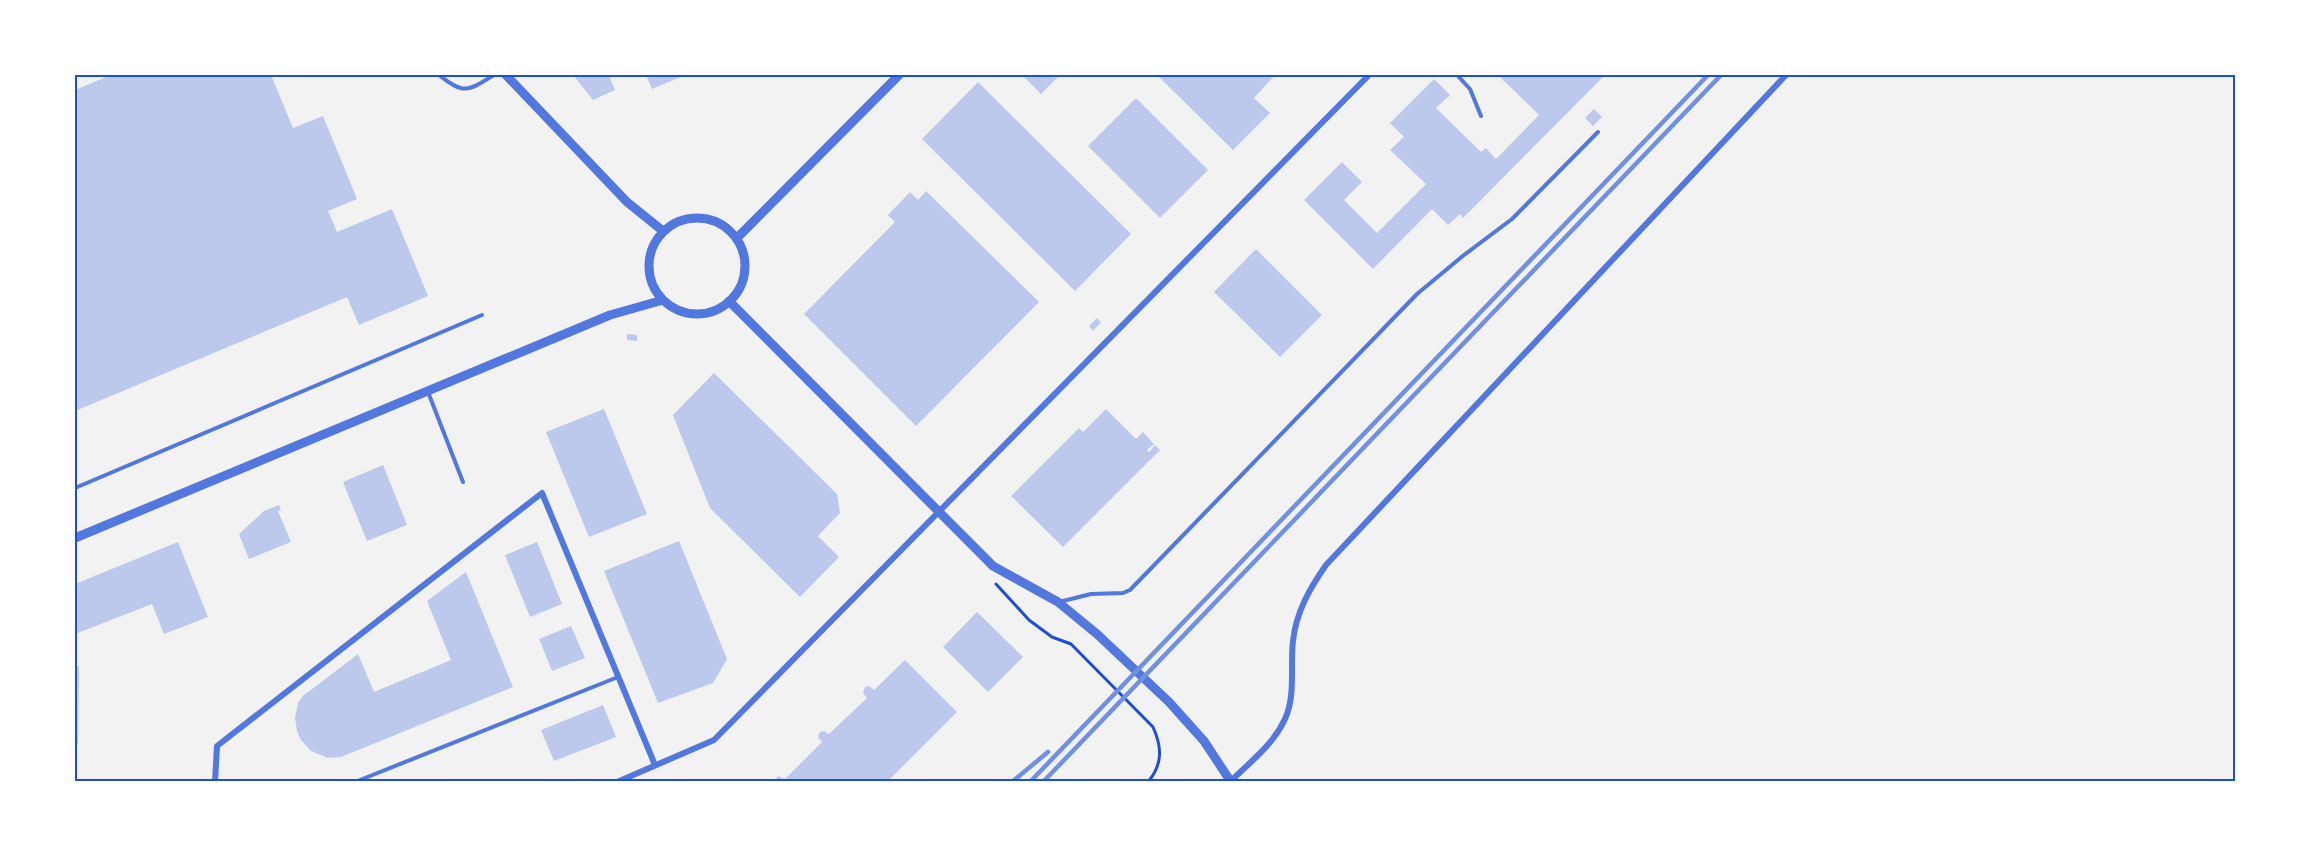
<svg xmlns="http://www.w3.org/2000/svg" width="2310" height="857" font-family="'IBM Plex Sans',sans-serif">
	<rect width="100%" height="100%" fill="#f2f2f2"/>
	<path fill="#bdc9ec" d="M111,75H271L293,128L323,116L357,199L328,211L337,232L392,209L428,296L359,325L347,297L75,411V90Z
		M573,75H618L610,78L615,90L593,100Z
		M646,75H685L652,89Z
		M1022,75H1060L1041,94Z
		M1157,75H1275L1254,98L1270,113L1233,150Z
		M1498,75H1605L1463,218L1460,214L1448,225L1432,209L1373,269L1304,200L1342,162L1362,182L1344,200L1377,233L1426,184L1390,150L1404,137L1390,123L1434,79L1450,95L1436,108L1481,152L1486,148L1496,159L1539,115Z
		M978,82L1131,234L1075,291L922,139Z
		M1136,98L1208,170L1160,218L1088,146Z
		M1594,109L1602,117L1593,126L1585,118Z
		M926,191L1039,302L916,426L804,314L895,222L888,215L910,192L918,200Z
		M1256,249L1322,315L1280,357L1214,292Z
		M1097,318L1101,322L1093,331L1089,326Z
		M627,334L637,335V341L627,340Z
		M714,373L837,494L840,513L818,536L839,557L800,597L710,508L673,415Z
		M604,409L647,514L589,537L546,432Z
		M1106,409L1136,439L1143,432L1154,444L1147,450L1149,452L1155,445L1160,450L1063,547L1011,496L1079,428L1083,432Z
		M383,465L407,525L367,541L343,482Z
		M279,505L281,510L278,511L291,542L249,559L239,534L264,511Z
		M679,541L727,659L713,683L658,703L604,571Z
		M178,542L208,617L164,634L152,604L75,634V584Z
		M537,542L562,604L530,617L505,555Z
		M466,572L513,687L341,757L328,758L311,751L301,740L297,731L295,718L298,703L303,696L358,654L374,692L451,660L427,601Z
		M977,612L1023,657L988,692L943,647Z
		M571,626L585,658L552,671L539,639Z
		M905,660L957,712L887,782H773L778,776L785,779L822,742L818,737L820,732L824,731L829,734L867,698L863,693L865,687L869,686L874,690Z
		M75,666H79L78,743L75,746Z
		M603,705L616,737L554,761L541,730Z"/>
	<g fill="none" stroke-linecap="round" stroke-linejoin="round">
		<path stroke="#1d4ed8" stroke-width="3" d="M996,584L1029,620L1052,637L1071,644L1153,727C1162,747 1163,764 1148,782"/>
		<path stroke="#5277de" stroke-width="4" d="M439,75C464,95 468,91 494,75
			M1457,75L1470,89L1481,116
			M428,392L463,482
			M75,488L482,315
			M1059,602L1091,594L1123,593L1130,590L1417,294L1464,255L1512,219L1598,132
			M355,782L618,677"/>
		<path stroke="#5277de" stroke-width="6" d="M1231,781C1251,761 1273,745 1285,719C1296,695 1290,666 1293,641C1296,612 1310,588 1326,565L1786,75
			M215,782L217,746L542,493L655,765
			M617,782L714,740L1369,75"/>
		<path stroke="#5277de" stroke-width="9" d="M506,75L627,202L663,231
			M649 266a48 48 0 1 1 96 0a48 48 0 1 1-96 0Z
			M737,238L899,75
			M729,301L993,566L1058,602L1097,634L1169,702L1204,741L1231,782
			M75,538L610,315L663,300"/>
		<path stroke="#7290e2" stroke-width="4.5" d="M1012,782L1048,752
			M1030,782L1708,75
			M1043,782L1721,75"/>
	</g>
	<rect width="2310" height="857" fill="none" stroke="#ffffff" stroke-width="153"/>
	<rect x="76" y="76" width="2158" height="704" fill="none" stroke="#1d4ed8" stroke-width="2"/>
</svg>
